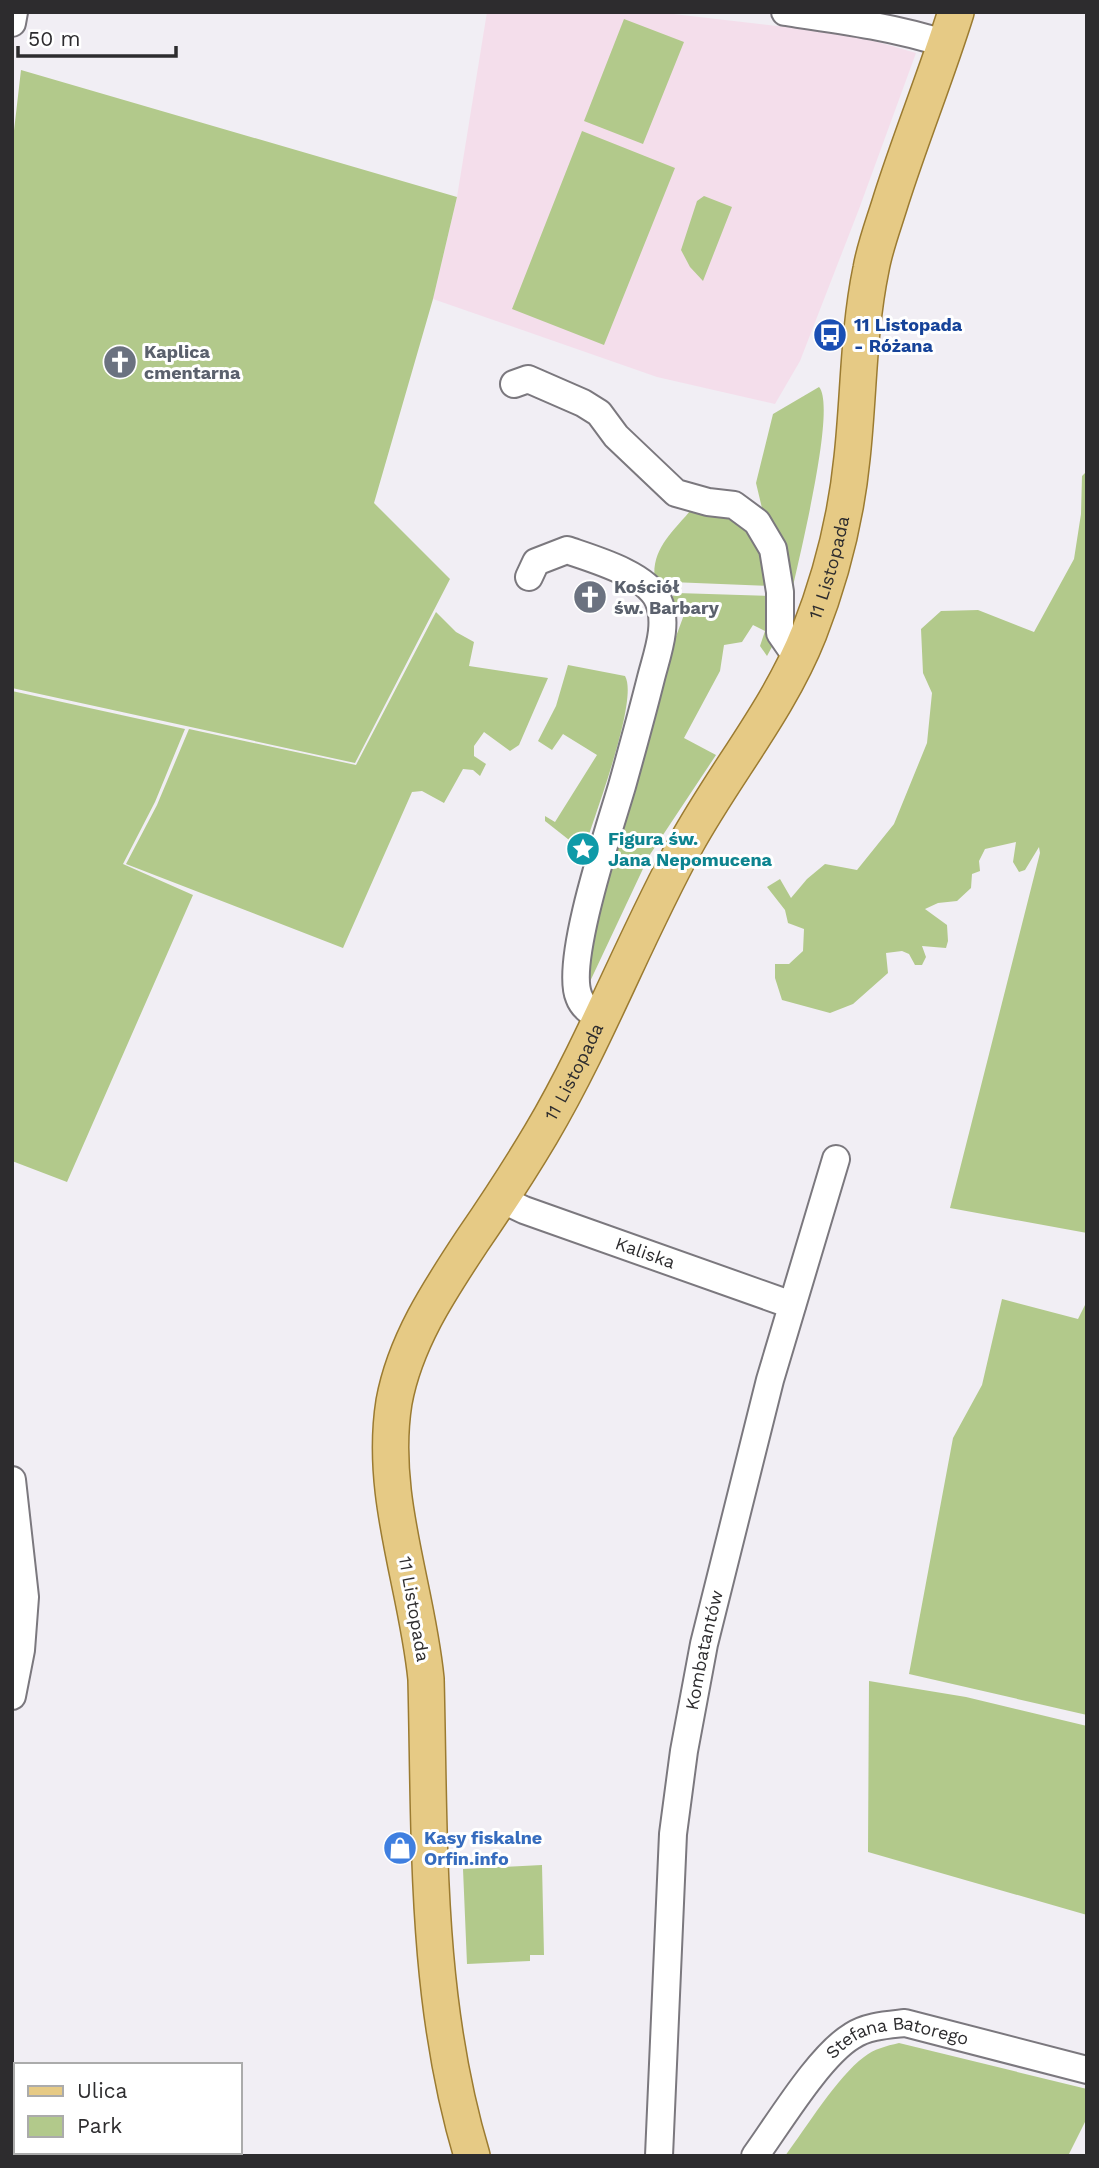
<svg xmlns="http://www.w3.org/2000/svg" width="1099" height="2168" font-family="'Work Sans',sans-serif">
	<rect width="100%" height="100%" fill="#f1eef4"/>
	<path fill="#f4deeb" d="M487,12H656L854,35L916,53L859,209L800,361L775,404L657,377L433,299L457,197Z"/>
	<path fill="#b2c98b" d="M624,19L684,42L643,144L584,121Z
		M21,70L457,197L433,299L374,503L450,579L355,763L12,688V148Z
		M582,131L675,168L604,345L512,309Z
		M704,196L732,207L703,281L690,267L681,250L697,201Z
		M819,387C838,408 794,578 787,613L756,483L773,414Z
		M1087,471V1233L950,1208L1040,853L1039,847L1025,870L1019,872L1013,862L1016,842L985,849L979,861L980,871L972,874L971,888L957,901L938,903L925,909L947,925L948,941L946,948L922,946L926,957L922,965H915L909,954L902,951L886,953L888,973L853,1004L830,1013L782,1000L775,978V964H789L803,951L804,929L788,923L785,910L767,887L780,879L791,898L807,879L825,864L857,870L894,824L927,743L932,693L923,673L921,629L941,611L978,610L1034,632L1074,559L1081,514L1082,476Z
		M695,505L749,520L772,586L671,582L657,592C646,551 671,535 695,505Z
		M677,593L773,596V645L767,656L760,646L765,631L753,625L742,642L724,645L720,671L684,738L716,755L649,856L586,990V948L660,680L685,612L662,604Z
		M436,612L456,632L474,642L469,666L548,678L519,745L510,751L484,732L474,746V756L486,764L480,776L473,770L463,769L444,803L422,791L412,792L343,948L126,864L157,805L189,729L356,765Z
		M568,665L625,676C639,699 595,814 586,844L578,847L545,821V816L555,822L597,755L563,734L552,750L538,741L556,706Z
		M12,691L185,729L155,802L123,864L193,895L67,1182L12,1161Z
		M1002,1299L1078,1319L1087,1301V1715L909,1674L953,1438L982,1385Z
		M869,1681L966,1697L1087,1726V1915L868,1852Z
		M542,1865L544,1955H530V1961L467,1964L463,1869Z
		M899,2043L1087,2089V2118L1068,2156H785C806,2128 837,2077 864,2057C874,2049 886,2046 899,2043Z"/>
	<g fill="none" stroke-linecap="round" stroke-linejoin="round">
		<g stroke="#7b787e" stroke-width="30">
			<g id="minor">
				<path d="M785,12C840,20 894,27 946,44"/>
				<path d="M12,23L14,12"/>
				<path d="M514,384L528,379L583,403L599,413L616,436L676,493L708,502L734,505L757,522L773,549L780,592V633L798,659"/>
				<path d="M529,577L536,562L567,550C593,559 646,574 658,600C669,624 657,654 651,678C642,714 632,750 622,786C610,827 564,962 579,997C583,1008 592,1013 601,1018"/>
				<path id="s1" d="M501,1199L524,1210L792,1305"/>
				<path d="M12,1480L25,1597L21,1650L12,1696"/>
				<path d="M12,2081L16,2117"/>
				<path d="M19,2152L20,2156"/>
				<path id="s2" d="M659,2156L673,1834L684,1751L704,1644L770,1380L836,1159"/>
				<path id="s3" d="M755,2156C779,2123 819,2056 852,2036C867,2026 887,2025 905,2023L1087,2070"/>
			</g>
		</g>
		<g stroke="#9b7b31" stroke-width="38">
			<g id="major">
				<path id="s4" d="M472,2156C425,1999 430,1841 426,1679C417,1586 379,1496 394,1402C405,1342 439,1291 472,1241C496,1206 519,1171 541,1134C596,1041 634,939 686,844C725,773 779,709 809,633C831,577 846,518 852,458C859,395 858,332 871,269C875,246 884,223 891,200C911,137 936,76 956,12"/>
			</g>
		</g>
		<use href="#minor" stroke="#fff" stroke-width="26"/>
		<use href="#major" stroke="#e6ca85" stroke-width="35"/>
	</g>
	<defs>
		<g id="bus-disc" transform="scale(1.75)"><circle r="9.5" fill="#1a4fb4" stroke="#fff"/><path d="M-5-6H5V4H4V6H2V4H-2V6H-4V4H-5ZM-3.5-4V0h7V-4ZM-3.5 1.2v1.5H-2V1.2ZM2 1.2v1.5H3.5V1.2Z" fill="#fff"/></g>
		<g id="church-disc" transform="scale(1.75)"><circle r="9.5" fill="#6b7280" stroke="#fff"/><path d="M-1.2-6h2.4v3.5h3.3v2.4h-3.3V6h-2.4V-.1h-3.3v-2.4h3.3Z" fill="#fff"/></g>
		<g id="sight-disc" transform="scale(1.75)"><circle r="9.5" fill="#0f9aa8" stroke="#fff"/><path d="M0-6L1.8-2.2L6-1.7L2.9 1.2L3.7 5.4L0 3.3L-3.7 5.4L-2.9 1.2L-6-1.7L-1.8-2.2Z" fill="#fff"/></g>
		<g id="shop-disc" transform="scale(1.75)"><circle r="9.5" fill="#3f7fe0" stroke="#fff"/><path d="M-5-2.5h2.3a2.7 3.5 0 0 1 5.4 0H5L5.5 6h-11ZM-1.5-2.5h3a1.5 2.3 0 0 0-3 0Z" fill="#fff"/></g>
	</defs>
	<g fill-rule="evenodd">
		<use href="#bus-disc" x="830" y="335"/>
		<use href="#church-disc" x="120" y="362"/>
		<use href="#church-disc" x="590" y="597"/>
		<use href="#sight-disc" x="583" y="849"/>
		<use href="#shop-disc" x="400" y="1848"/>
	</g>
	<g text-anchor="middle" stroke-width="6" stroke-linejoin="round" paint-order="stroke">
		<g font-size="18" font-weight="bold" fill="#164399" stroke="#fff" text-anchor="start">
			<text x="854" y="331">11 Listopada<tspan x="854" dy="21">- Różana</tspan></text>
		</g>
		<g font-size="18" font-weight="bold" fill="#5b616d" stroke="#fff" text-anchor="start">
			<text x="144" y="358">Kaplica<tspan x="144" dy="21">cmentarna</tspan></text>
			<text x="614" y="593">Kościół<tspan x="614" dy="21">św. Barbary</tspan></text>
		</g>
		<g font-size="18" fill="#2d2c2e" stroke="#fff">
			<text dy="6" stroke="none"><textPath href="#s4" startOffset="1706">11 Listopada</textPath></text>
			<text dy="6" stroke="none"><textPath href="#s4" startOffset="1139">11 Listopada</textPath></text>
			<text dy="6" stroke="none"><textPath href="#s1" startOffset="154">Kaliska</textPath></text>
			<text transform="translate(414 1609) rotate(80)" y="6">11 Listopada</text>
			<text dy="6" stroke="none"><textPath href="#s2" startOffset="509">Kombatantów</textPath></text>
			<text dy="6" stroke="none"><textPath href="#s3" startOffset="200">Stefana Batorego</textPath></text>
		</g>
		<g font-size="18" font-weight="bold" fill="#0d838f" stroke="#fff" text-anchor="start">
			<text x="608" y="845">Figura św.<tspan x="608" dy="21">Jana Nepomucena</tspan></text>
		</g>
		<g font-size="18" font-weight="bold" fill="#366cbe" stroke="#fff" text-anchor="start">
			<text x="424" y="1844">Kasy fiskalne<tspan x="424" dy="21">Orfin.info</tspan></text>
		</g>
	</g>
	<rect width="1099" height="2168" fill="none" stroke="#2d2c2e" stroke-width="28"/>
	<rect x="14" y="2063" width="228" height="91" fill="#ffffff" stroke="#ababab" stroke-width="2"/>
	<rect x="28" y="2086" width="35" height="10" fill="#e6ca85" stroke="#ababab" stroke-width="2"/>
	<text x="77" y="2098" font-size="21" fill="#2d2c2e">Ulica</text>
	<rect x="28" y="2116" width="35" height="21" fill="#b2c98b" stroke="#ababab" stroke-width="2"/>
	<text x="77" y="2133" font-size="21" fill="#2d2c2e">Park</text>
	<path d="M18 46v10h158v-10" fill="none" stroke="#2d2c2e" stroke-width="3.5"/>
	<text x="28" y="46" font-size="21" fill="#2d2c2e" stroke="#ffffff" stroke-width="5" paint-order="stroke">50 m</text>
</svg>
